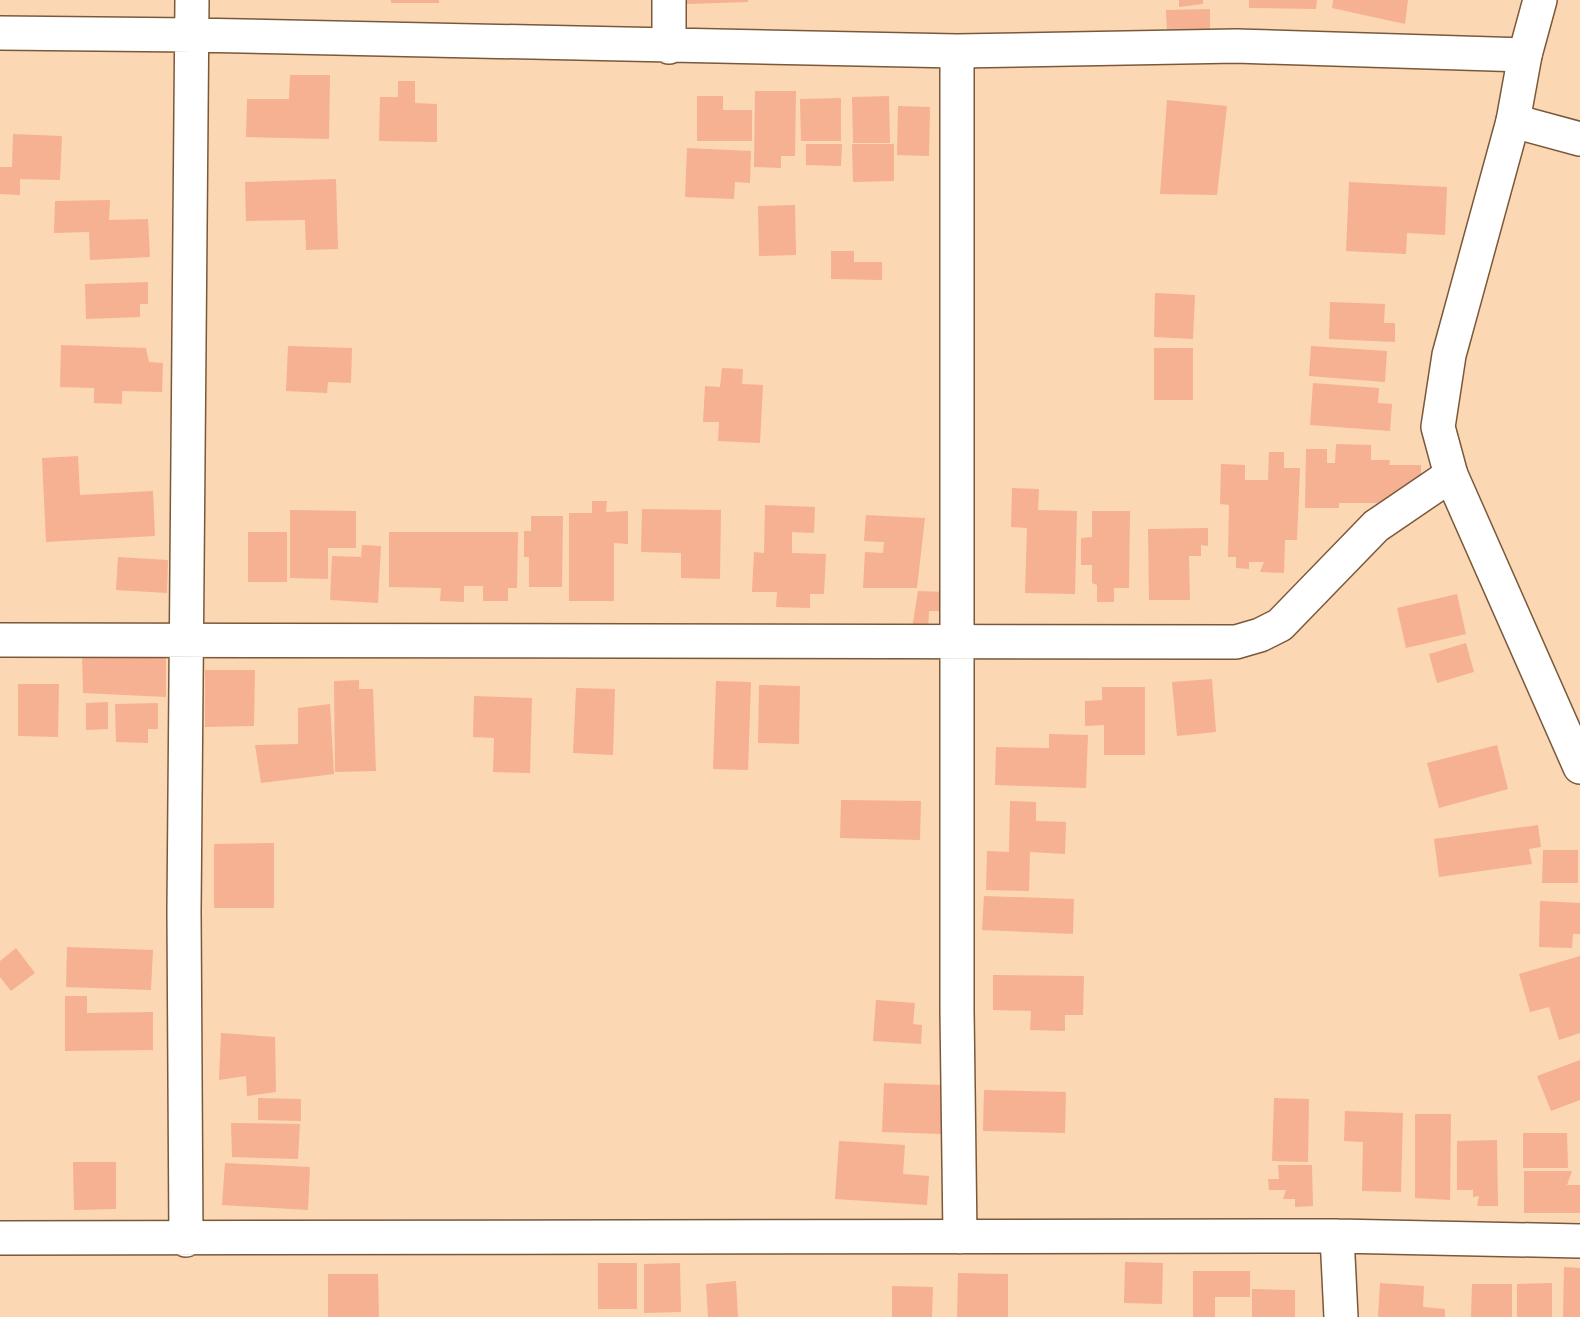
<svg xmlns="http://www.w3.org/2000/svg" width="1580" height="1317" font-family="'Titillium Web',sans-serif">
	<rect width="100%" height="100%" fill="#fcd7b4"/>
	<path fill="#f6b092" d="M391,0H439V3H391Z
		M687,0H748V2L687,4Z
		M1179,0H1203V4L1179,7Z
		M1249,0H1317L1316,9L1249,8Z
		M1333,0H1408L1405,24L1332,8Z
		M1210,9V32L1167,33L1166,10Z
		M290,75H330L329,139L246,137L247,99H289Z
		M398,81H415V103L437,104V142L379,141L380,97H398Z
		M755,91H796L795,156H781V168L754,167Z
		M697,96H723V110H752V141H697Z
		M889,96L890,143H853L852,97Z
		M841,98V141H801L800,99Z
		M1167,100L1227,106L1217,195L1160,194Z
		M898,106L930,107L929,156L897,155Z
		M13,134L62,136L60,180L20,179V195L0,194V167H12Z
		M806,144H842L841,166L806,165Z
		M852,144H894V181L853,182Z
		M687,148L751,151L750,183L735,182L734,199L685,197Z
		M336,179L338,249L306,250L305,220L246,221L245,182Z
		M1349,182L1447,187L1445,235L1407,233L1406,254L1346,251Z
		M110,200L109,220L148,219L150,257L90,260L89,232L54,233L55,201Z
		M795,205L796,255L759,256L758,206Z
		M831,251H854V262H882V280L831,279Z
		M148,282V304H140V317L86,319L85,284Z
		M1155,293L1195,295L1193,339L1154,337Z
		M1330,302L1385,304L1384,323H1395V342L1329,339Z
		M61,345L146,348L149,362L163,363L162,392L122,391V404L94,403V388L60,387Z
		M288,346L352,348L351,383L328,382L327,393L286,391Z
		M1311,346L1387,351L1385,382L1309,376Z
		M1154,348H1193V400H1154Z
		M722,368L743,369L742,384L763,385L760,443L718,441L719,422H703L705,386L720,387Z
		M1313,383L1379,388L1378,403L1392,404L1390,431L1310,425Z
		M1336,444L1371,445V460H1390L1389,465H1421V489L1388,503H1339V508H1305L1306,449H1327V463H1335Z
		M1269,452H1284V468H1300L1297,540H1285L1284,573L1260,572L1264,562H1249V569L1236,568V557H1228L1229,505L1220,504L1221,464L1245,465V480H1268Z
		M78,456L80,495L153,491L155,536L46,542L42,458Z
		M1012,488L1039,489L1038,510L1077,511L1075,594L1025,593L1027,528L1011,527Z
		M592,501H607L606,512L628,511V544L614,543V601H569V513H592Z
		M765,505L815,507L814,533L792,532V553L826,554L824,594H810V608L776,607L777,592H752L754,552L764,553Z
		M642,509L721,510L720,579L681,578V553L641,552Z
		M290,510L356,511V548H328V579L290,578Z
		M1092,511H1130L1129,588H1114V602H1097V585L1092,583V565H1081V538L1092,537Z
		M866,515L925,518L917,588H863L865,552L883,553L884,542L864,541Z
		M531,516H563L562,587H529V557H524V531H531Z
		M1208,528V546L1201,545V556H1189L1190,600H1149L1148,529Z
		M248,532H287V582H248Z
		M389,532H518L517,588H508V601H483V586H464V602L440,601L441,588L389,587Z
		M362,545L381,546L378,603L330,600L332,556L361,557Z
		M118,557L168,560L167,593L116,590Z
		M918,591L945,592L944,611H929L928,630L912,629Z
		M1457,594L1466,634L1406,648L1397,608Z
		M1466,643L1474,672L1437,683L1429,654Z
		M82,651L166,655V697L83,693Z
		M205,670H255L254,726L205,727Z
		M1212,679L1216,732L1177,736L1172,682Z
		M359,680V689H373L376,771L335,772L334,681Z
		M716,681L751,682L748,770L713,769Z
		M18,684H59L58,737L18,736Z
		M759,685L800,686L799,744L758,743Z
		M1102,687H1145V755H1104V725L1085,726V701L1102,700Z
		M576,688L615,689L613,755L573,753Z
		M474,696L532,698L530,773L493,772L494,738L473,737Z
		M108,702V729L86,730V703Z
		M158,703V729H148V743L116,742L115,704Z
		M330,704L334,774L261,783L255,745L298,744V708Z
		M1049,734L1088,735L1086,788L995,785L996,747L1049,748Z
		M1497,745L1508,789L1439,808L1427,763Z
		M841,800L921,801L920,840L840,838Z
		M1010,801L1036,802V821L1066,822L1065,854L1030,852L1029,891L986,890L987,851L1009,852Z
		M1538,825L1541,847L1529,849L1532,864L1439,877L1434,839Z
		M274,843V908H214V844Z
		M1543,850H1578V883H1542Z
		M984,896L1074,899L1073,934L982,930Z
		M1540,901L1580,903V934H1573L1572,948L1539,947Z
		M67,947L153,950L151,990L66,987Z
		M16,948L35,973L11,991L0,977V961Z
		M1580,956V1033L1559,1040L1549,1007L1530,1012L1519,974Z
		M993,975L1084,976L1083,1015H1065V1031L1030,1030L1031,1011L993,1010Z
		M65,996H87V1013L153,1012V1050L65,1051Z
		M876,1000L915,1003L913,1024L922,1025L921,1044L873,1041Z
		M221,1033L275,1037L276,1092L247,1096L246,1076L219,1080Z
		M1580,1060V1100L1551,1111L1537,1076Z
		M884,1083L943,1085L941,1134L882,1132Z
		M984,1090L1066,1092L1065,1133L983,1131Z
		M258,1098L301,1099V1121L258,1120Z
		M1274,1098L1309,1099L1308,1162L1272,1161Z
		M1345,1111L1403,1113L1401,1192L1362,1191L1363,1142L1344,1141Z
		M1415,1114H1451L1450,1200L1415,1198Z
		M231,1123L300,1124L298,1159L232,1157Z
		M1523,1133H1567L1568,1168H1523Z
		M1497,1140L1498,1206H1477L1479,1196L1473,1197V1190H1457V1141Z
		M839,1141L905,1145L903,1174L929,1176L927,1205L835,1199Z
		M73,1162H116V1209L74,1210Z
		M225,1163L310,1167L308,1210L222,1205Z
		M1278,1165H1312L1313,1206L1295,1207V1199H1283L1286,1190H1269L1268,1179H1279Z
		M1524,1171H1572L1567,1185H1580V1213H1524Z
		M1125,1262L1163,1263L1162,1304L1124,1303Z
		M598,1263H637V1309H598Z
		M680,1263L681,1312L644,1313V1264Z
		M1564,1267L1580,1268V1317H1563Z
		M1193,1271H1250V1297H1215V1317H1193Z
		M958,1273L1008,1274V1317H957Z
		M328,1274H378L379,1317H328Z
		M736,1281L738,1317H708L706,1284Z
		M1380,1283L1424,1286L1423,1307L1445,1309V1317H1378Z
		M1552,1283V1317H1517V1284Z
		M1472,1284H1512V1317H1471Z
		M892,1286L933,1287L932,1317H892Z
		M1252,1289L1295,1290V1317H1252Z"/>
	<g fill="none" stroke-linecap="round" stroke-linejoin="round">
		<g stroke="#79593a" stroke-width="36">
			<path id="street" d="M669,0V47
				M0,33L192,35L957,51L1236,46L1525,55
				M957,51V1011L960,1237
				M1513,121L1580,139
				M0,640L1236,642L1260,635L1280,625L1376,526L1451,475
				M1337,1236L1341,1317
				M0,1238L1337,1236L1580,1241
				M186,1240L184,912L192,0"/>
		</g>
		<g stroke="#79593a" stroke-width="36">
			<path id="secondary" d="M1540,0L1525,55L1513,121L1449,355L1438,427L1451,475L1580,767"/>
		</g>
		<use href="#street" stroke="#fff" stroke-width="33"/>
		<use href="#secondary" stroke="#fff" stroke-width="33"/>
	</g>
</svg>
